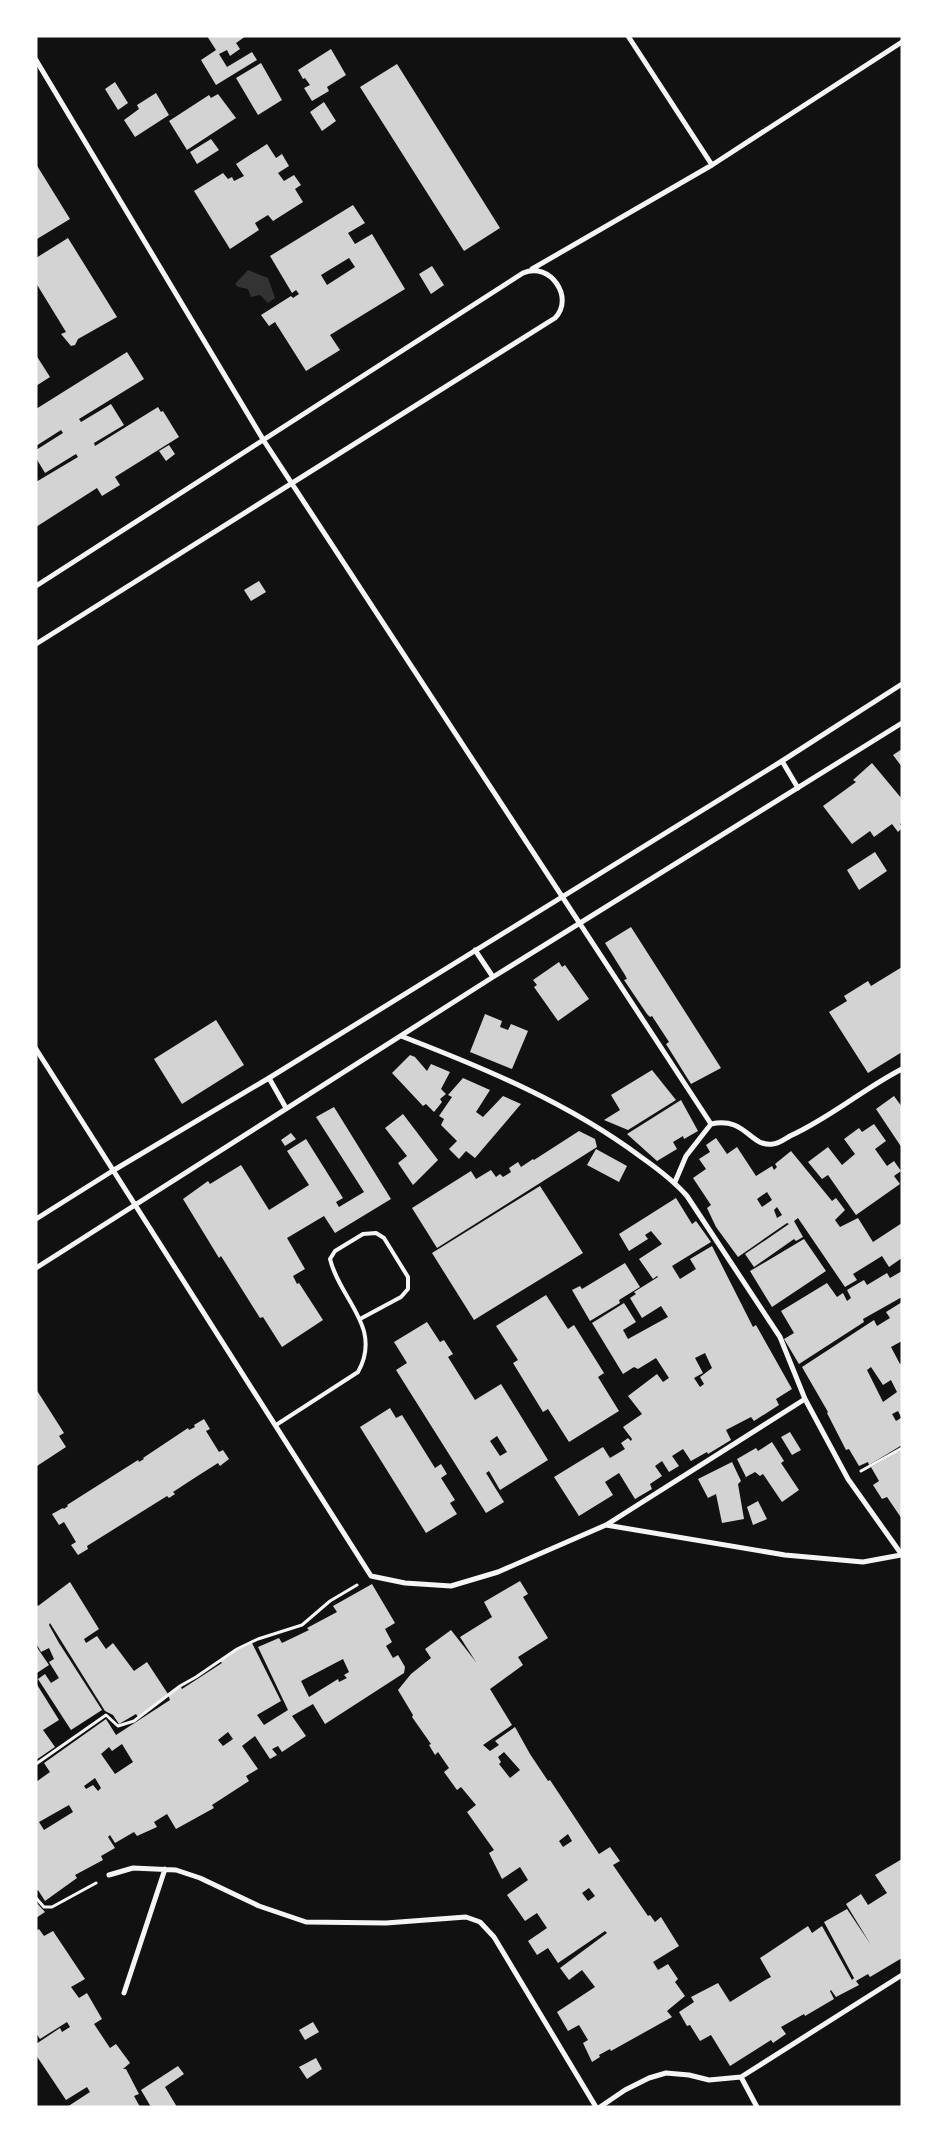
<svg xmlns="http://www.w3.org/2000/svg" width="938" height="2143" font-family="Lato,sans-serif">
	<rect width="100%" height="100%" fill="#111"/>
	<path fill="#333" d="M248,270L268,278L275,298L268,303L260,295L251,297L248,289L238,287L235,284Z"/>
	<path fill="#d3d3d3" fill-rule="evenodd" d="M207,36H246L236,43L240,49L230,56L227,50L219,54L227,67L252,52L257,60L216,85L201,60L216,50Z
		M331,49L346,75L327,87L329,91L312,101L304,88L310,85L305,78L303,79L298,70Z
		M261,63L282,100L258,115L236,78Z
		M397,64L500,228L464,251L360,87Z
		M115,82L128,103L118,110L105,89Z
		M156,93L169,115L135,137L124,120L139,109L137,105Z
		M218,94L236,118L187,150L169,121L209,95L211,98Z
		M324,102L336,121L322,131L310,112Z
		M211,139L219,150L197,164L190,152Z
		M267,144L276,158L282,154L289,166L278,173L284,181L294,175L301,185L295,189L303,202L273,221L268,215L255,223L259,230L230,249L194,191L223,173L228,179L232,177L234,181L244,176L236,164Z
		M36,164L70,219L37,239L36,238Z
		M353,205L365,223L348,233L355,244L372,234L405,289L330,335L340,350L306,371L275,322L269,326L261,315L291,296L293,298L299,294L296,290L292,293L270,256ZM349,258L355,267L327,285L321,275Z
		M68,238L117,317L78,339L75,345L71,346L61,334L66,332L36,283V258Z
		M432,266L444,285L431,294L419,274Z
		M127,352L144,379L79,419L81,422L111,404L124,425L94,443L95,446L158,407L161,412L163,411L179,437L115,477L120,485L102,496L97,488L36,527V482L78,457L76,454L45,473L36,458V450L63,433L61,430L36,446V409Z
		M36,355L50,377L36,386Z
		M169,445L175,454L166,461L159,451Z
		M259,581L266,592L251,601L244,590Z
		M902,749V767L893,755Z
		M872,763L902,799V822L900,824L902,828L898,832L892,824L874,837L870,831L852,844L823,806L856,782L853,780Z
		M875,852L887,871L859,890L847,870Z
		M631,927L721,1068L691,1084L666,1044L669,1042L652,1016L650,1017L647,1014L624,980L627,979L625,975L605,943Z
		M559,962L562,967L565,965L589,999L558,1021L534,987L537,985L533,980Z
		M902,967V1052L868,1073L829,1012L847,1001L844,996L868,981L871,986Z
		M485,1014L502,1021L500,1027L508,1030L511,1024L528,1031L512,1069L470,1052Z
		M216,1020L244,1065L182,1104L154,1059Z
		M410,1055L415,1057L427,1071L431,1064L450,1072L441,1089L446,1094L440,1099L442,1102L434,1112L426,1104L423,1106L392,1073Z
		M652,1070L676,1100L628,1130L604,1120L620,1110L611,1095Z
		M463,1078L490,1090L476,1112L483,1117L503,1096L521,1104L475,1158L466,1151L459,1159L449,1149L457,1141L441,1125L444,1119L439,1116L452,1097L448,1095Z
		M894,1096L902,1107V1148L876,1109Z
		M681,1100L698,1131L684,1139L683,1136L673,1142L677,1149L657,1161L627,1134Z
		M334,1107L391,1199L335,1233L324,1216L287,1238L305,1269L293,1276L297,1284L299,1283L323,1320L282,1347L263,1317L260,1318L221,1256L219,1258L183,1199L208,1181L210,1184L241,1165L269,1210L309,1185L287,1151L306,1139L343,1198L336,1202L339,1207L364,1192L316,1117Z
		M403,1114L438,1160L413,1185L398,1163L407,1156L385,1128Z
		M874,1124L886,1141L875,1149L887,1166L894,1161L901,1171L894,1176L900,1184L856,1215L828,1175L822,1179L808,1162L828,1147L842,1165L855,1154L844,1139L859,1128L862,1132Z
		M579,1131L595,1139L597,1147L437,1248L412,1208L471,1171L476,1179L491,1170L496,1177L500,1174L503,1177L511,1172L509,1168L518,1162L521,1167L533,1159L534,1160Z
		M291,1133L296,1139L285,1146L281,1140Z
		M716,1138L727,1154L737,1147L756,1176L772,1166L774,1170L777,1167L775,1164L791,1151L832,1201L836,1198L845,1210L835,1220L840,1227L858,1218L873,1242L902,1223V1258L889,1267L882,1256L853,1274L857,1280L845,1287L798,1218L794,1221L803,1237L796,1241L794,1239L754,1267L745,1254L789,1224L787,1223L738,1257L716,1227L707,1208L711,1205L693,1178L706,1169L699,1159L710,1152L706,1145ZM767,1192L772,1200L762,1207L757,1199ZM777,1207L782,1215L777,1218L774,1210Z
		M596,1149L627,1166L619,1182L587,1165Z
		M540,1186L583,1253L474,1320L432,1253Z
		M676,1198L692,1224L696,1221L711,1242L672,1266L680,1279L696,1269L690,1259L712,1246L753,1327L756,1325L792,1389L776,1399L779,1405L754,1421L751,1417L726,1430L731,1440L708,1454L707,1452L691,1461L683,1449L672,1456L679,1466L669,1472L662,1461L655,1466L662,1476L650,1484L652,1489L635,1499L619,1473L605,1482L613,1495L579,1516L554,1477L603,1447L610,1458L625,1449L621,1443L628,1438L631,1441L632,1439L623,1427L642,1414L628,1396L657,1374L663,1382L669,1378L656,1358L638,1369L634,1367L623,1374L592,1323L624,1303L636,1322L623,1330L628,1339L668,1317L661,1306L642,1318L630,1298L636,1294L634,1292L658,1277L657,1276L653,1279L639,1259L662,1244L651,1231L645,1235L648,1239L629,1251L619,1234ZM705,1353L712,1368L700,1377L704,1384L700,1387L694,1378L703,1373L695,1358Z
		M804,1239L826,1271L772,1307L750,1271Z
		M625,1263L640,1287L619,1300L620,1303L590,1321L572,1290L580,1286L582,1289Z
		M902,1271V1297L863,1319L864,1322L799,1364L784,1339L794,1333L781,1311L827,1283L837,1297L843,1293L847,1301L851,1298L847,1290L864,1280L867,1285L887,1273L890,1278Z
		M546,1295L568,1329L574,1325L604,1373L598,1377L619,1411L569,1442L548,1409L543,1412L513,1363L518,1360L496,1326Z
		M902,1302V1341L891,1347L900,1364L902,1363V1419L898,1411L892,1414L896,1421L901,1418L902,1419V1445L869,1465L868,1462L859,1466L849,1449L846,1450L827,1413L828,1412L802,1367L874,1320L877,1326L890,1318L886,1312ZM871,1367L883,1385L891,1380L897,1392L883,1402L867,1370Z
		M427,1322L440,1342L444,1340L453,1354L448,1357L475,1400L501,1384L548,1460L500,1490L489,1471L486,1473L504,1502L486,1513L396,1370L407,1363L394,1342ZM497,1436L507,1452L500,1456L490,1441Z
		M36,1389L64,1433L59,1436L66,1447L37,1466Z
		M390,1408L396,1418L402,1415L435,1468L441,1464L447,1474L441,1478L455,1500L450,1503L457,1514L426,1533L360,1427Z
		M204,1419L210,1429L206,1431L219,1452L223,1450L229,1459L220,1466L218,1463L196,1477L173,1492L175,1494L169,1498L167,1496L87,1546L88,1549L78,1555L71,1545L76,1542L64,1522L59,1525L52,1514L63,1508L64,1509L68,1506L67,1505L138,1460L139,1462L144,1459L143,1458L188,1428L189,1430L195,1427L194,1425Z
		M790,1432L801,1450L792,1455L781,1437Z
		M772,1442L784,1461L781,1463L799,1490L782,1502L763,1474L760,1476L755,1472L746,1477L737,1459L756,1448L758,1451Z
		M902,1449V1519L887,1497L882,1499L873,1485L879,1481L871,1467Z
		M732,1462L741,1481L738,1484L744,1519L722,1523L716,1494L708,1498L698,1479Z
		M758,1501L767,1519L753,1525L747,1507Z
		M520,1581L528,1594L523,1597L548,1638L518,1657L523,1665L490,1689L512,1725L483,1745L490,1751L499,1745L495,1741L515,1727L530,1754L548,1781L550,1780L599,1854L610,1847L620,1861L613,1865L648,1916L650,1915L655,1922L661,1917L679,1946L653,1962L658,1970L668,1964L678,1979L675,1982L685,1996L667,2011L672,2017L611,2051L610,2049L599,2055L600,2057L592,2062L583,2043L588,2040L579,2025L568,2031L557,2012L595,1987L582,1970L569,1980L560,1968L607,1933L605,1931L558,1963L548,1948L537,1955L528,1941L547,1928L537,1913L525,1921L507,1895L528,1880L520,1867L502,1879L489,1853L494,1850L467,1812L476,1805L461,1787L457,1790L444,1772L449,1768L438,1752L435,1755L429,1745L431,1744L412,1717L413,1715L398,1690L411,1674L431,1658L425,1649L451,1630L476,1662L460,1637L492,1617L484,1602ZM504,1752L520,1770L510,1778L499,1764L501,1762L498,1757ZM568,1834L572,1841L563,1847L559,1841ZM589,1888L595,1896L588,1901L582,1893Z
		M70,1582L99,1629L84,1639L86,1643L97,1636L106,1649L113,1643L134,1671L147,1662L168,1694L138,1717L136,1714L119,1724L113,1715L105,1711L50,1623L49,1625L59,1643L102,1710L71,1730L38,1679L45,1674L51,1683L59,1678L49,1662L54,1659L49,1648L41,1652L36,1643V1604L38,1606Z
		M372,1584L395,1623L385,1629L392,1642L386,1646L393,1658L398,1655L405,1667L404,1673L325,1724L313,1704L292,1716L306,1736L282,1752L278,1746L272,1749L277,1755L270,1759L255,1736L242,1746L258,1769L246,1776L249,1781L212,1805L214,1808L176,1829L167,1814L154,1822L157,1827L137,1836L134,1832L115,1843L110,1835L108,1837L115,1848L101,1856L103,1860L75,1875L77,1878L45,1901L38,1890L36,1891V1782L50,1772L44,1763L106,1719L116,1735L170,1700L168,1695L181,1687L182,1689L222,1663L220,1661L235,1651L252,1643L281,1701L257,1715L264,1725L288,1710L258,1647L279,1638L282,1643L309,1630L307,1628L337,1612L333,1606ZM343,1659L349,1672L344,1675L347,1678L339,1682L338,1679L309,1697L301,1681ZM228,1732L233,1739L223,1746L218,1740ZM122,1744L133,1762L115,1774L101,1754L109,1747L112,1751ZM95,1778L101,1788L98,1791L93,1785L86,1789L84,1786ZM69,1805L73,1812L44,1830L39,1822Z
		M36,1646L49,1665L37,1673L36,1672Z
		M36,1683L59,1720L43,1730L55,1747L36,1760Z
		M902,1859V1958L870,1977L868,1974L856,1981L859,1985L836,1997L831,1990L830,1991L834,1999L805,2016L804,2014L781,2027L786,2034L773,2043L771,2040L730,2066L711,2035L700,2041L690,2025L687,2026L679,2012L694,2002L691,1997L718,1983L730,2002L767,1979L771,1977L760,1958L808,1926L812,1933L822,1926L852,1980L854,1978L824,1922L847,1909L871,1945L846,1904L861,1894L868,1905L887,1893L875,1875Z
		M36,1902L45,1912L36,1918Z
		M39,1929L44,1936L53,1931L85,1979L71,1987L79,1998L87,1993L102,2019L94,2024L110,2048L116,2044L130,2063L123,2069H126L139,2094L134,2096L140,2107H67L90,2092L87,2087L66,2100L36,2055V2044L60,2028L62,2032L70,2027L67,2022L40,2039L36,2033V1931Z
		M313,2022L319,2032L305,2040L299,2030Z
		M316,2058L322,2069L307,2079L299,2067Z
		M178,2066L184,2074L165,2087L177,2107H151L141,2090Z"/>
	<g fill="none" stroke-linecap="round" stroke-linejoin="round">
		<path stroke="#f5f5f5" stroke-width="3" d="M861,1471L902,1448
			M36,1764L106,1715L118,1726L134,1721L180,1686L196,1677L237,1649L258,1639L302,1625L330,1601L357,1585
			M36,1898L44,1907H52L96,1883"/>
		<path stroke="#f5f5f5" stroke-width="4" d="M276,1425L358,1372C383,1327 340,1300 330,1259L335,1251L363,1234L376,1233L384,1238L408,1277V1289L401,1297L360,1319"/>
		<path stroke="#f5f5f5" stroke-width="5" d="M628,36L712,165
			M36,60L264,441L711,1124
			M532,269L712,165L902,42
			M36,586L523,273C550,261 575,298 555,318L36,644
			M782,761L798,788
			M475,950L493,977
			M401,1036C484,1068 569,1103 641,1157C658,1169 674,1181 687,1196L780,1337L805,1399L848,1479L902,1555
			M36,1049L371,1576L405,1583L451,1586L498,1572L606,1525L805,1399
			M269,1078L286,1108
			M675,1182L686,1156L711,1124C746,1116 750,1148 773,1144C778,1144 785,1139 790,1136C830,1118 863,1089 902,1069
			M36,1219L114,1170L269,1078L782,761L902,684
			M36,1268L493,977L902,723
			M606,1525L785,1555L863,1562L901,1555
			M109,1875L133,1868L176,1870L200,1878L259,1906L306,1922L386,1923L466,1917L480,1922L494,1937L596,2107
			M124,1993L165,1869
			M741,2077L757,2107
			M600,2107L625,2090L649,2078L666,2073L689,2075L709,2080L741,2077L902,1975"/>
	</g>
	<rect width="938" height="2143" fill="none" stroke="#ffffff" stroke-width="75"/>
</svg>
